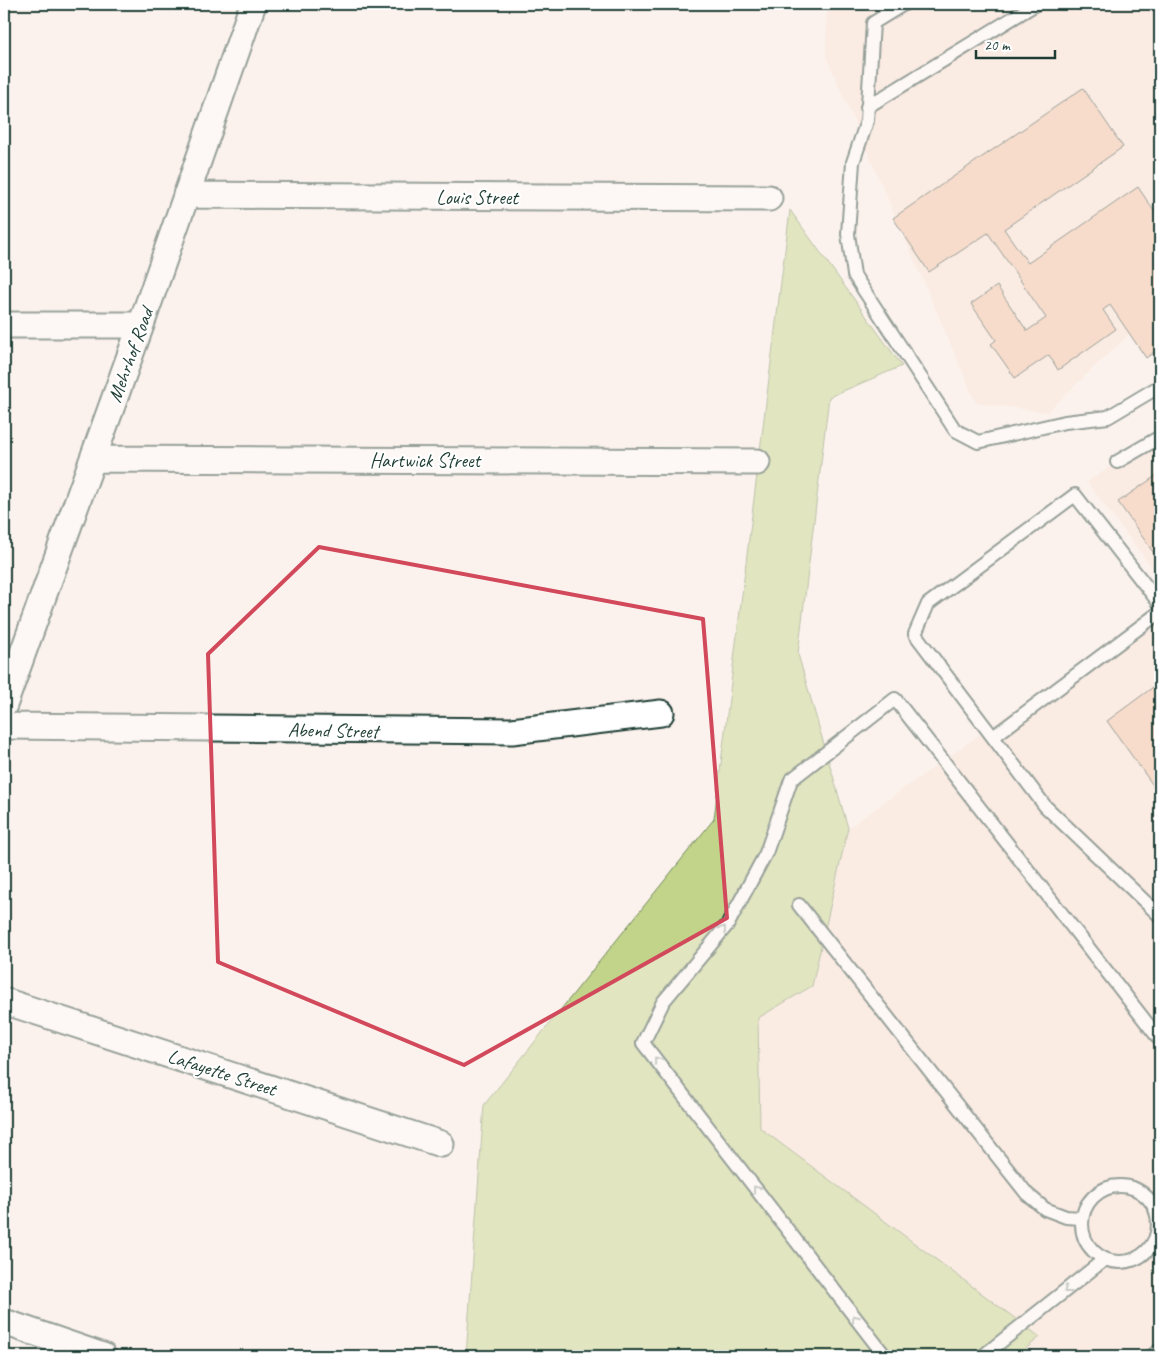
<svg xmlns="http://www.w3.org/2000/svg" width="1164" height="1360" font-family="Caveat,sans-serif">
	<rect width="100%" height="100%" fill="#fcf2ed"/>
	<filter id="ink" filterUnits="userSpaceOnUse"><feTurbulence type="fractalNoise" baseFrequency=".02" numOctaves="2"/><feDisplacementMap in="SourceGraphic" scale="10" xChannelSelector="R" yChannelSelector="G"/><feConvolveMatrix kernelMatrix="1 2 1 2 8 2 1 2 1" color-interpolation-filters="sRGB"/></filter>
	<g filter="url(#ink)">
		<path fill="#f9e3d7" d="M827,4H1160V305L1047,412L976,403L826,56Z
			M1160,434V578L1087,482Z
			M1160,607V1356H1017L1039,1337L760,1128L758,1018L812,986L848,828Z"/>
		<path fill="#c2d489" stroke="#70885e" d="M790,210L902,366L829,397L798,654L848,828L812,986L758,1018L760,1128L1040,1337L1017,1356H466L484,1105L714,819Z"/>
		<path fill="#f2c0a3" stroke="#1f3d34" d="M609,4H741V6L609,5Z
			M1083,88L1123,147L1004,229L1028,263L1138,187L1160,220V348L1146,358L1110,305L1103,310L1116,329L1058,370L1049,355L1015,378L991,344L996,340L971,304L997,286L1027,331L1046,318L988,233L929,272L893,218Z
			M1160,473V562L1118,502Z
			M1160,682V795L1107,721Z"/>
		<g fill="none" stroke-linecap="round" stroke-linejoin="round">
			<g stroke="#1f3d34" stroke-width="16">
				<path id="lane" d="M904,4L873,23L867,121L853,162L848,234L854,275L955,430L978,442L1065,422L1108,417L1160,386
					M867,107L1036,4
					M1117,462L1160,437
					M1160,604L1075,495L928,604L915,634L1045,806L1160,916
					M993,737L1160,612
					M799,905L1027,1194L1045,1209L1066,1217L1081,1218
					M1082 1224a38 38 0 1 1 76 0a38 38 0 1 1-76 0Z
					M885,1356L643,1043L663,1002L728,924L766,853L791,780L895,699L1160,1040
					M983,1356L1105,1259
					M1152,1356L1160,1350"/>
			</g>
			<g stroke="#1f3d34" stroke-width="29">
				<path id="street" d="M186,195L769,198
					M4,325H141
					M93,459L757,462
					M4,705L141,325L253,4
					M4,726L512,731L661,713
					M4,1001L441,1144
					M4,1322L103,1356"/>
			</g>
			<use href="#lane" stroke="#fff" stroke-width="12"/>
			<use href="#street" stroke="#fff" stroke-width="25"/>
		</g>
		<defs><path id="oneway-chevron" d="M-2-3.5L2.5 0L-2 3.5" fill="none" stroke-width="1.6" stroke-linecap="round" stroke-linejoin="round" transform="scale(1.25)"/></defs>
		<g stroke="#8f9e9a">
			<use href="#oneway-chevron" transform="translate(723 929) rotate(-52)"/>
			<use href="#oneway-chevron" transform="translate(657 1060) rotate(-128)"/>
			<use href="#oneway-chevron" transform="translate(756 1189) rotate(-128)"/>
			<use href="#oneway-chevron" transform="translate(1067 1290) rotate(142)"/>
			<use href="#oneway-chevron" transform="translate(855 1318) rotate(-128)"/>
		</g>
	</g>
	<path d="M0 0H1164V1360H0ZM319,547L703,619L727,918L464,1065L218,962L208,654Z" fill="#fcf2ed" fill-opacity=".55" fill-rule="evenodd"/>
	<path fill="none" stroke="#d1495b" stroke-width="4" stroke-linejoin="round" d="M319,547L703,619L727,918L464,1065L218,962L208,654Z"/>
	<g text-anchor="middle" stroke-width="4" stroke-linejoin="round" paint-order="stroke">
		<g font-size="20" fill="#1f3d34" stroke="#fff">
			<text x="477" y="204">Louis Street</text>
			<text transform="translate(130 355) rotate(-70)" y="7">Mehrhof Road</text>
			<text x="425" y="467">Hartwick Street</text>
			<text transform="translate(333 730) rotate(1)" y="7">Abend Street</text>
			<text transform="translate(222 1072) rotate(18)" y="7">Lafayette Street</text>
		</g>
	</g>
	<rect width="1164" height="1360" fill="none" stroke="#fff" stroke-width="20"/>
	<rect x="10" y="10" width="1144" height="1340" fill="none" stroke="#1f3d34" stroke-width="2" filter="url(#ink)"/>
	<path d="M976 50v8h79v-8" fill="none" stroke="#1f3d34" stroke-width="2.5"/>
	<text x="984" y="50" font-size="15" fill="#1f3d34" stroke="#ffffff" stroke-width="4" paint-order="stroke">20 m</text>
</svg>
